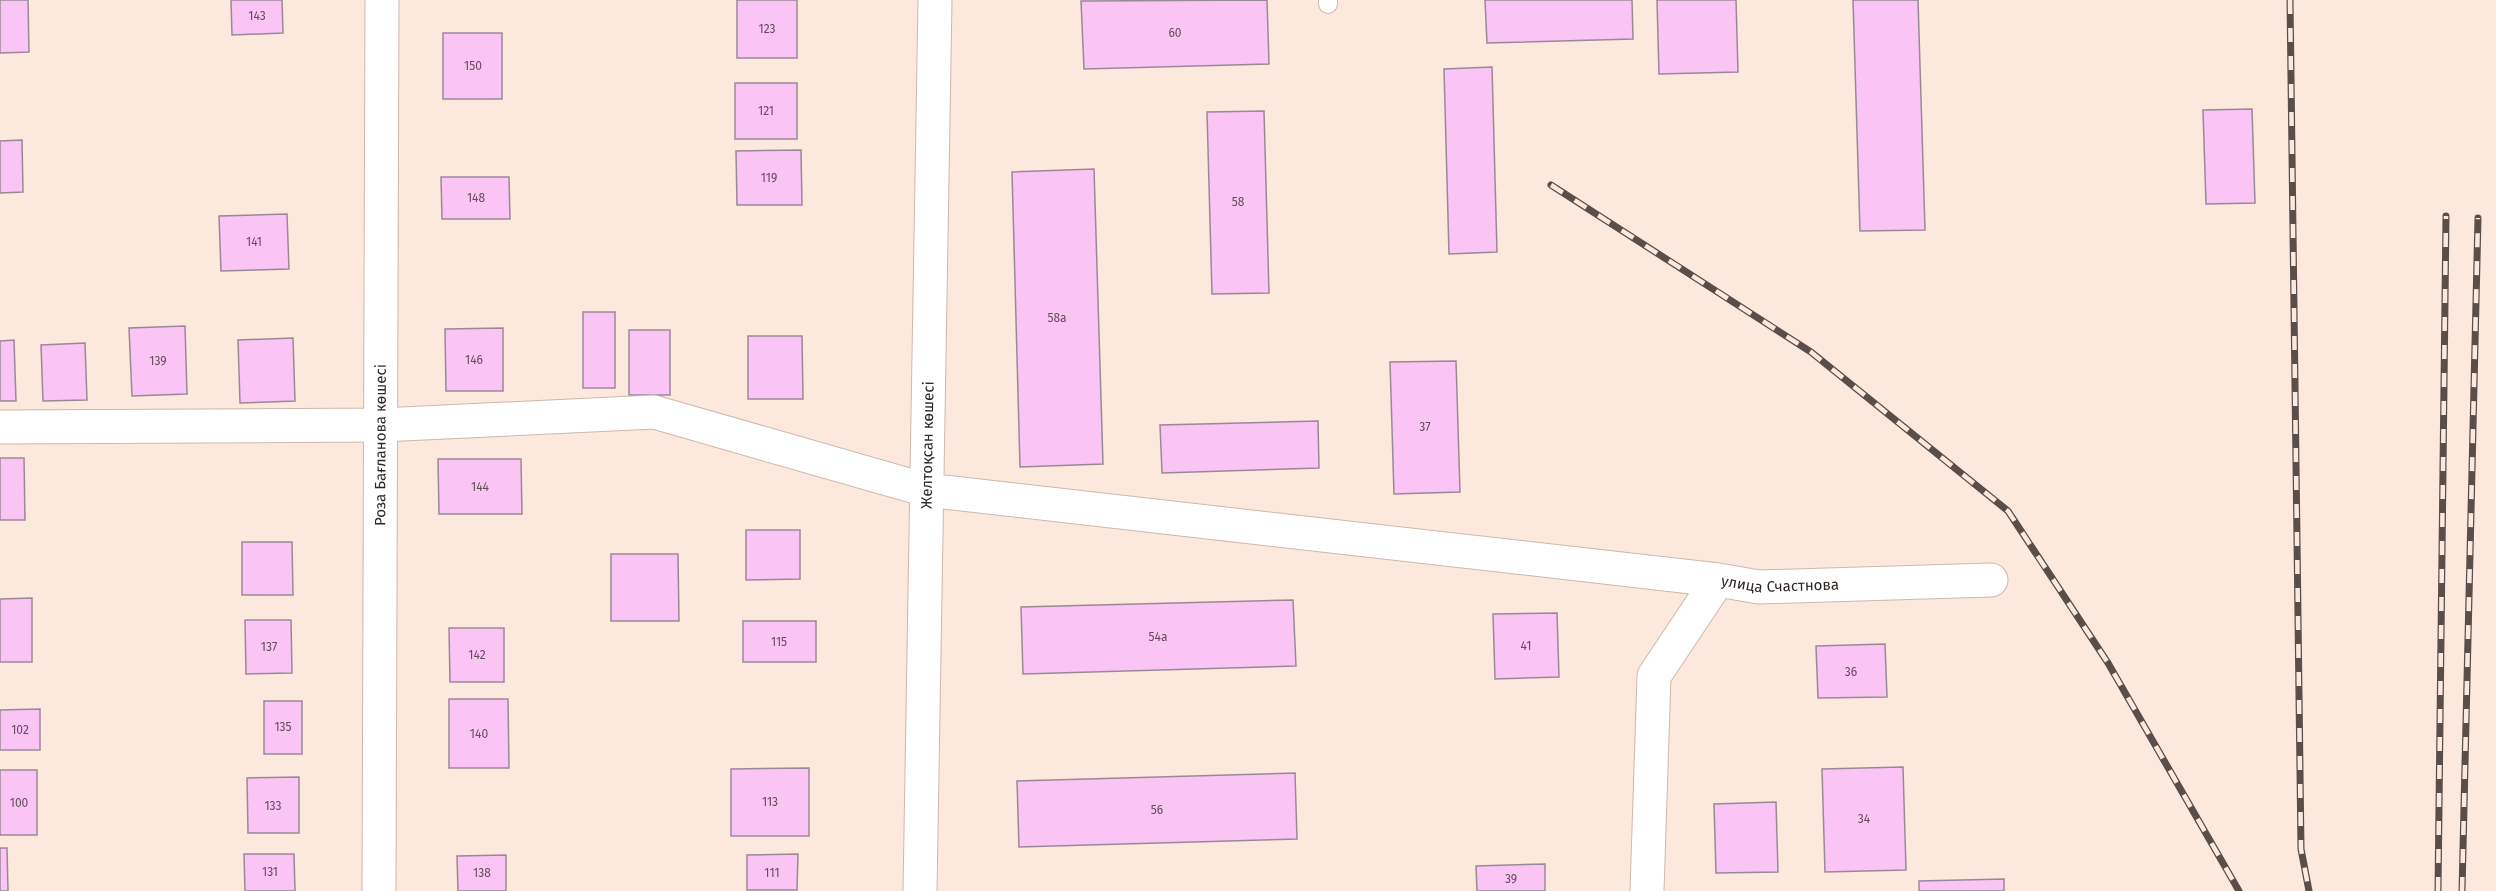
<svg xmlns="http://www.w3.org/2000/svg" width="2496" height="891" font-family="'Fira Sans',sans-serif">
	<rect width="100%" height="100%" fill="#fde8dd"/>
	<path fill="#fac4f5" stroke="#998997" stroke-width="1.5" d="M0,0H28L29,52L0,53Z
		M231,0H282L283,33L232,35Z
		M737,0H797V58H737Z
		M1267,0L1269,64L1084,69L1081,1Z
		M1485,0H1632L1633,39L1487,43Z
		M1657,0H1736L1738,72L1659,74Z
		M1853,0H1918L1925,230L1860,231Z
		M443,33H502V99H443Z
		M1492,67L1497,252L1449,254L1444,69Z
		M735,83H797V139H735Z
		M2252,109L2255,203L2206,204L2203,110Z
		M1264,111L1269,293L1212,294L1207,112Z
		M22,140L23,192L0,193V141Z
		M801,150L802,205H737L736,151Z
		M1094,169L1103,464L1020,467L1012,172Z
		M441,177H509L510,219H442Z
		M287,214L289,269L221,271L219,216Z
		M583,312H615V388H583Z
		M185,326L187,394L132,396L129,328Z
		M503,328V391H446L445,329Z
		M629,330H670V395H629Z
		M748,336H802L803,399H748Z
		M293,338L295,401L240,403L238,340Z
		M14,340L16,401H0V341Z
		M85,343L87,400L43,401L41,345Z
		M1456,361L1460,492L1394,494L1390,362Z
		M1318,421L1319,468L1162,473L1160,425Z
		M0,458H24L25,520H0Z
		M438,459H521L522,514H439Z
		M746,530H800V579L746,580Z
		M242,542H292L293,595H242Z
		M611,554H678L679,621H611Z
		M32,598V662H0V599Z
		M1293,600L1296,666L1023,674L1021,607Z
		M1557,613L1559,677L1495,679L1493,614Z
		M245,620H291L292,673L246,674Z
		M743,621H816V662H743Z
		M449,628H504V682H450Z
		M1885,644L1887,697L1818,698L1816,646Z
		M449,699H508L509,768H449Z
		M264,701H302V754H264Z
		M40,709V750H0V710Z
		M1903,767L1906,870L1825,872L1822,769Z
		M809,768V836H731V769Z
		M0,770H37V835H0Z
		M1295,773L1297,839L1019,847L1017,781Z
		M299,777V833H248L247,778Z
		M1776,802L1778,872L1716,873L1714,804Z
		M0,848H7L8,891H0Z
		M244,854H294L295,891H245Z
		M798,854L797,890H747V855Z
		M506,855V891H458L457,856Z
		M1545,864V891H1477L1476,866Z
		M2004,879V891H1919V881Z"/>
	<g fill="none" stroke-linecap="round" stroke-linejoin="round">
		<g stroke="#cdb8ae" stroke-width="20">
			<path id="service" d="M1328,4V0"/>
		</g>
		<g stroke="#cdb8ae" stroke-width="35">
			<g id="minor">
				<path d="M0,427L381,425L654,412L926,490L1718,580"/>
				<path id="s1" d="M920,891L935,0"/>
				<path id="s2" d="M1647,891L1654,676L1718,580L1759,587L1991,580"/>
			</g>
		</g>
		<g stroke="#cdb8ae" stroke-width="35">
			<g id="tertiary">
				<path id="s3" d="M379,891L382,0"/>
			</g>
		</g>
		<use href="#service" stroke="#fff" stroke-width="18"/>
		<use href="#minor" stroke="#fff" stroke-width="33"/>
		<use href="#tertiary" stroke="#fff" stroke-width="33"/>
		<g stroke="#594e49" stroke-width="7">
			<path id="rail" d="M2290,0L2301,849L2309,891
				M1551,185L1811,352L2008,511L2108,663L2239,891
				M2438,891L2446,216
				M2462,891L2478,218"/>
		</g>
		<use href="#rail" stroke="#fde8dd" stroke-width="4.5" stroke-dasharray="14" stroke-linecap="butt"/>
	</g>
	<g text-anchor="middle" stroke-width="4.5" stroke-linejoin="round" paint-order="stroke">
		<g font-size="12" fill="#624e58">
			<text x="257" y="20">143</text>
			<text x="767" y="33">123</text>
			<text x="1175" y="37">60</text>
			<text x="473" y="70">150</text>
			<text x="766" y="115">121</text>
			<text x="769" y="182">119</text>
			<text x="476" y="202">148</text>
			<text x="1238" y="206">58</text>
			<text x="254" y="246">141</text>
			<text x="1057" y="322">58а</text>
			<text x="474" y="364">146</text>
			<text x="158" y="365">139</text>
			<text x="1425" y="431">37</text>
			<text x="480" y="491">144</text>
			<text x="1158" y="641">54а</text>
			<text x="779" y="646">115</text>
			<text x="1526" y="650">41</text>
			<text x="269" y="651">137</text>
			<text x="477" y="659">142</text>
			<text x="1851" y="676">36</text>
			<text x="283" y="731">135</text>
			<text x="20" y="734">102</text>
			<text x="479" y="738">140</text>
			<text x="770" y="806">113</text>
			<text x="19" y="807">100</text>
			<text x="273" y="810">133</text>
			<text x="1157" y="814">56</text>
			<text x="1864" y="823">34</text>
			<text x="270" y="876">131</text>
			<text x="482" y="877">138</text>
			<text x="772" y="877">111</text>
			<text x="1511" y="883">39</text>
		</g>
		<g font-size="15" fill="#2f2723" stroke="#fde8dd">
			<text dy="5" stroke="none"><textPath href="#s1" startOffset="446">Желтоқсан көшесі</textPath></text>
			<text dy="5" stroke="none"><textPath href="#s3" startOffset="446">Роза Бағланова көшесі</textPath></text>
			<text dy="5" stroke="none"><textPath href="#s2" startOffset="393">улица Счастнова</textPath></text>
		</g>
	</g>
</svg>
